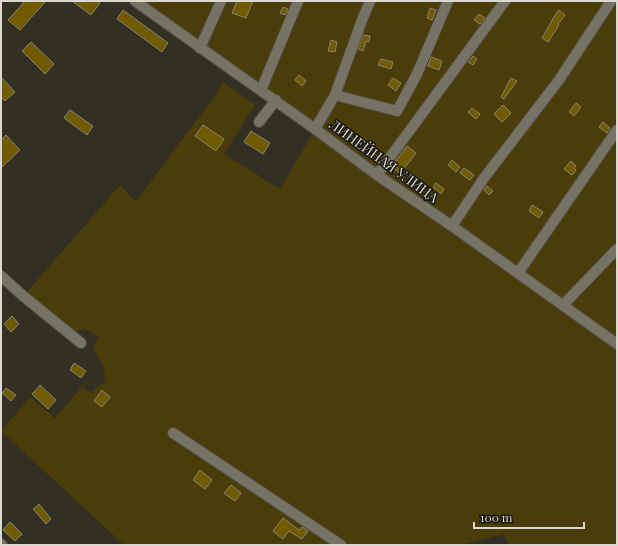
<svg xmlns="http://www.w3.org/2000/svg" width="618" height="546" font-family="'Playfair Display',serif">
	<rect width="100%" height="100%" fill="#322f23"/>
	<path fill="#4a3d09" d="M143,1H617V341Z
		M223,82L255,105L224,154L280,189L312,134L617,350V545H509L504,534L461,545H124L1,431L30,397L55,418L95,371L83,388L91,392L105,381L104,367L93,349L98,337L85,329L75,332L25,294L120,185L136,202L179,143L212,101Z"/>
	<path fill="#705b02" stroke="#878375" d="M25,1H46L20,30L8,20Z
		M72,1H97L100,3L91,15Z
		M237,1H253L246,18L232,13Z
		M283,7L288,9L285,15L280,13Z
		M430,8L436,10L432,20L427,18Z
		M123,10L168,43L162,52L117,19Z
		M559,10L565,15L558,24L559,25L548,42L542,38L554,17Z
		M479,14L485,18L480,24L474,20Z
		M363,35L370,36L369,42L366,41L363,51L358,49Z
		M331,40L337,42L335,52L328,51Z
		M31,42L54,64L45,74L22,51Z
		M473,56L477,59L473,65L468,62Z
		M431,57L442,61L439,70L428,66Z
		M381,59L393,62L391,69L378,65Z
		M299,75L306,81L302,86L295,80Z
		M1,77L15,92L5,101L1,97Z
		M393,78L401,83L396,91L388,85Z
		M511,78L517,81L504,99L501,97Z
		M576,103L581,107L574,116L569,112Z
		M503,105L511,113L502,122L494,114Z
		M472,108L480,114L476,119L468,112Z
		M70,110L93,126L87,135L64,118Z
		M603,122L610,128L607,133L599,127Z
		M203,125L224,139L216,151L195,136Z
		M251,131L270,143L263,154L244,142Z
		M6,135L20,150L1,168V140Z
		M407,146L416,153L400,174L394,168L397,165L394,163Z
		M452,160L460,167L456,172L448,165Z
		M571,161L576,166L574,168L576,170L572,175L564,169Z
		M464,168L474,175L470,180L460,173Z
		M436,183L444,189L441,194L433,187Z
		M487,186L493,191L489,195L484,190Z
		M532,205L543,212L539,218L529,211Z
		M12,316L19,324L11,332L4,324Z
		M74,363L86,371L81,378L70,370Z
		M40,385L56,400L48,409L32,394Z
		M6,388L16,395L11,401L2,393Z
		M102,390L110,397L102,407L94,401Z
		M200,470L212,480L205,489L193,480Z
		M231,485L241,493L235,501L224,493Z
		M39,504L51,519L46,524L33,509Z
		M283,518L299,530L302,527L308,531L302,539L289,531L283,539L273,531Z
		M10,522L22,534L15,541L3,530Z"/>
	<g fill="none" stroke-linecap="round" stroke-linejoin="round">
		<g stroke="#504d42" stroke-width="12">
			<path id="minor" d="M135,1L315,129L377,175L452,226L617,344
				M200,48L221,1
				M261,90L298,1
				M335,95L397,111L417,74L448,1
				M259,122L276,100
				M315,129L335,95L362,20L370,1
				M377,175L505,1
				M452,226L484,178L559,80L611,1
				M518,273L617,130
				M1,276L22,295L81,343
				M563,305L617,249
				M173,433L341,545
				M1,544L2,545"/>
		</g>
		<use href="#minor" stroke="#767264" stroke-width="10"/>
	</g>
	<g text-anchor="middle" stroke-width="3" stroke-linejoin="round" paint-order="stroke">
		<g font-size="14" fill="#dad8d0" stroke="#191711">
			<text transform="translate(384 161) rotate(36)" y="5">ЛИНЕЙНАЯ УЛИЦА</text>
		</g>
	</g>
	<rect width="618" height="546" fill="none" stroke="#dad8d0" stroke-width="4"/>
	<path d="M474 522v6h110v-6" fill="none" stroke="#dad8d0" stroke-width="2"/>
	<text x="480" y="522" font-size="12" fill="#dad8d0" stroke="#191711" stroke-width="3" paint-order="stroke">100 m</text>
</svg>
